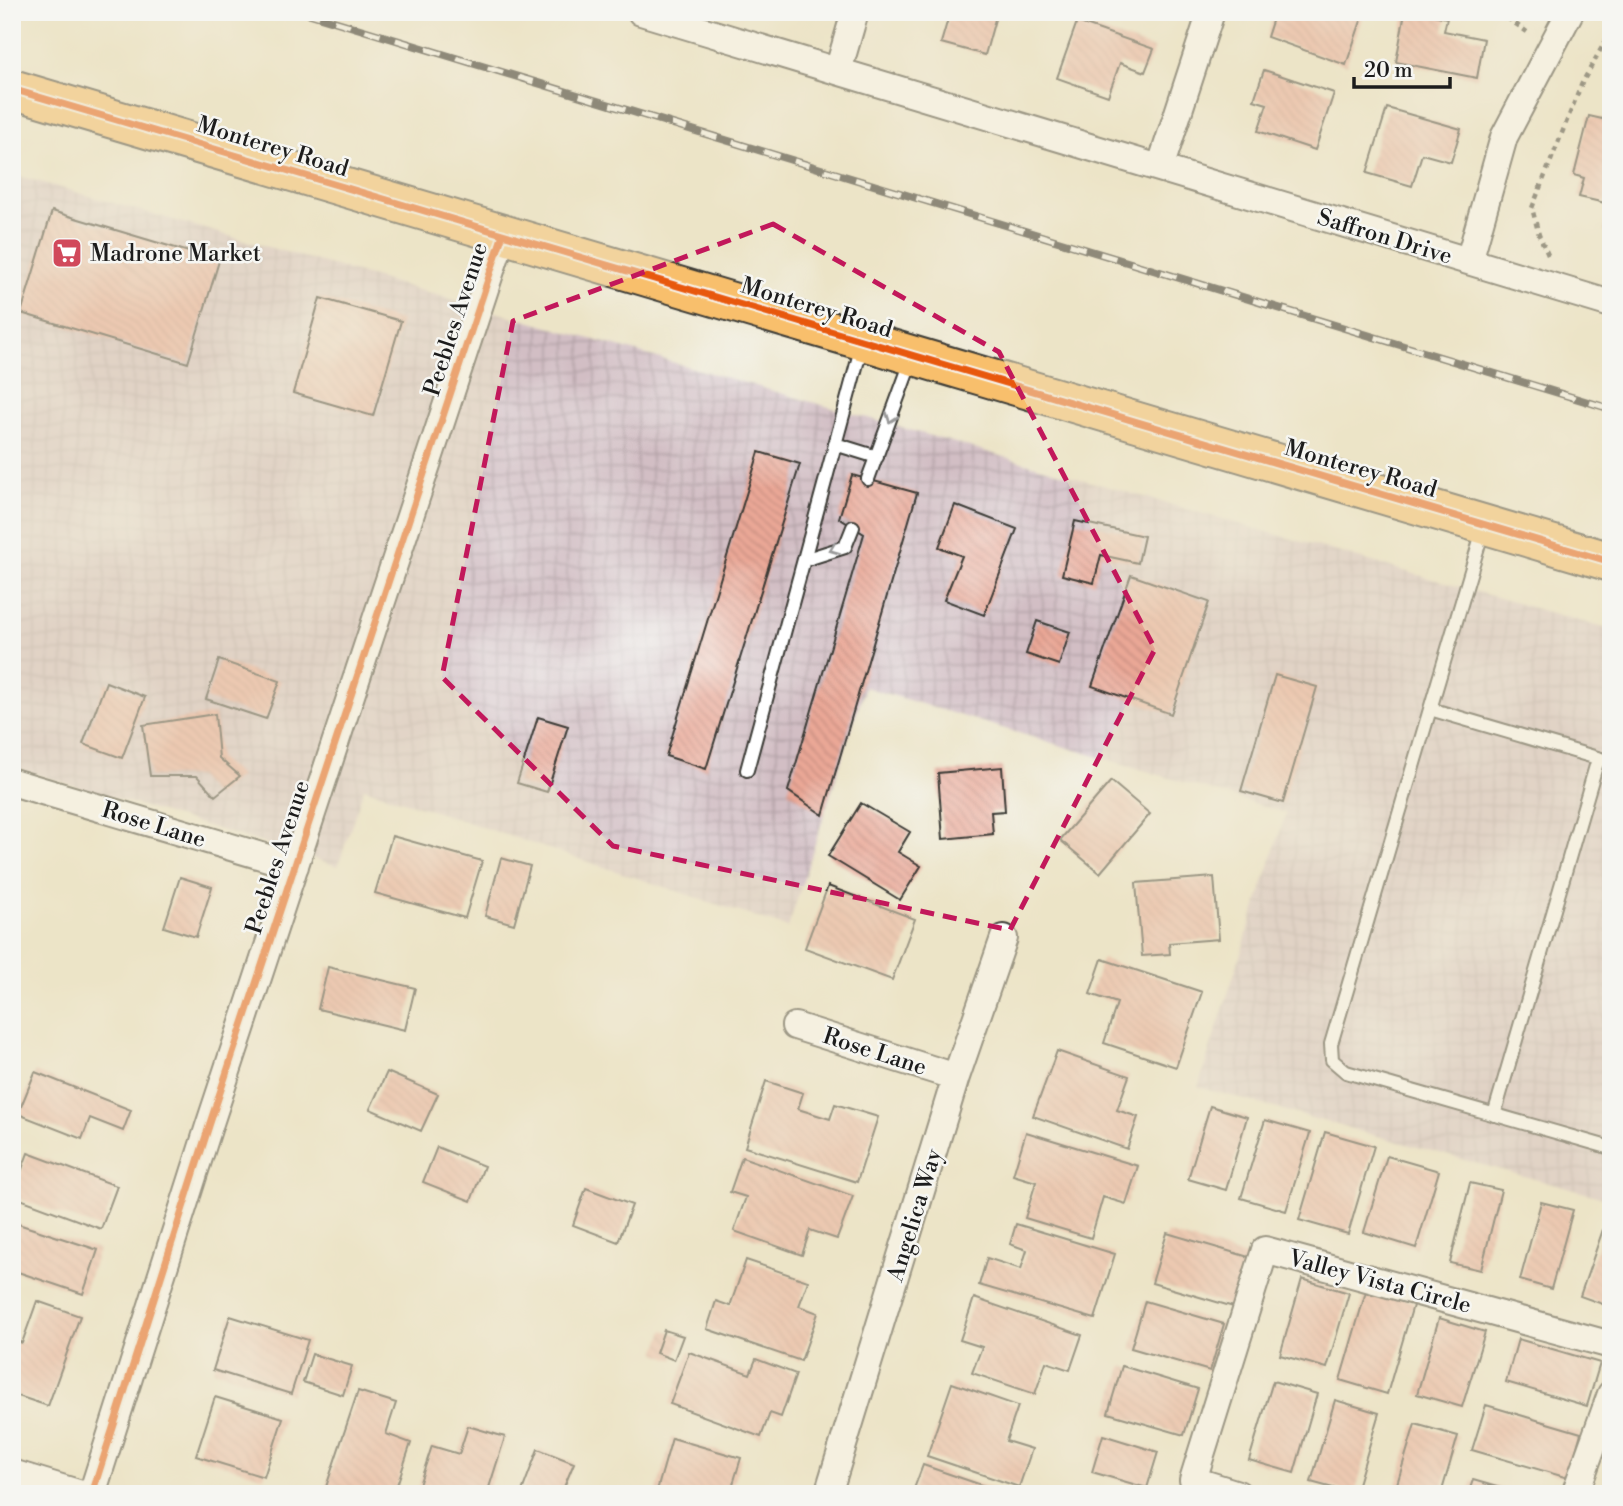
<svg xmlns="http://www.w3.org/2000/svg" width="1623" height="1506" font-family="'Libre Bodoni',serif">
	<defs>
		<pattern id="industrial-grid" width="8" height="8" patternUnits="userSpaceOnUse" patternTransform="scale(1.75)"><rect width="8" height="8" fill="#d2bec4"/><path d="M0 4h8M4 0v8" fill="none" stroke="#b4a3a8"/></pattern>
		<pattern id="building-back-hatch" width="6" height="6" patternUnits="userSpaceOnUse" patternTransform="scale(1.75)"><rect width="6" height="6" fill="#eaa796"/><path d="M-1 5l2 2M0 0l6 6M5-1l2 2" fill="none" stroke="#c88f81"/></pattern>
	</defs>
	<rect width="100%" height="100%" fill="#f6f6f2"/>
	<filter id="ink" filterUnits="userSpaceOnUse"><feTurbulence type="fractalNoise" baseFrequency=".0143" numOctaves="2"/><feDisplacementMap in="SourceGraphic" scale="14" xChannelSelector="R" yChannelSelector="G"/><feConvolveMatrix kernelMatrix="1 2 1 2 8 2 1 2 1" color-interpolation-filters="sRGB"/></filter>
	<filter id="wash" filterUnits="userSpaceOnUse"><feTurbulence type="fractalNoise" baseFrequency=".00686" numOctaves="4" result="noise"/><feDisplacementMap in="SourceGraphic" scale="28" xChannelSelector="R" yChannelSelector="G"/><feGaussianBlur stdDeviation="1.57" result="paint"/><feColorMatrix in="noise" values="0 0 0 0 0 0 0 0 0 0 0 0 0 0 0 0 0 1.4 0 .05"/><feComposite in="paint" operator="in"/></filter>
	<g filter="url(#wash)">
		<rect width="100%" height="100%" fill="#ece4c7"/>
		<path fill="url(#industrial-grid)" d="M12,174L1611,630V1200L1198,1087L1286,813L865,687L788,928L364,788L338,866L12,767Z"/>
		<g id="blocks">
			<path fill="url(#building-back-hatch)" d="M950,12H997L985,55L941,43Z
				M1275,12H1364L1346,65L1267,37Z
				M1405,12H1419L1447,18L1444,31L1484,39L1477,78L1396,62Z
				M1077,22L1154,49L1145,72L1120,63L1108,96L1057,78Z
				M1264,70L1334,93L1315,150L1258,131L1267,104L1254,100Z
				M1387,108L1461,129L1451,162L1422,154L1412,186L1367,173Z
				M1589,116L1611,121V179L1605,203L1579,197L1584,178L1574,175Z
				M1610,209H1611V234L1604,232Z
				M52,211L219,261L188,363L21,313Z
				M320,298L401,321L373,416L293,393Z
				M759,452L800,464L706,769L666,756Z
				M852,475L917,493L823,815L788,791L864,534L839,518Z
				M955,505L1017,529L984,615L944,600L962,556L939,547Z
				M1075,521L1144,536L1138,563L1101,555L1094,583L1062,575Z
				M1131,575L1209,602L1171,714L1092,686Z
				M1037,621L1070,632L1059,665L1026,654Z
				M219,660L280,681L266,719L206,699Z
				M1275,675L1317,687L1283,803L1241,791Z
				M106,682L145,697L122,758L83,744Z
				M215,714L219,758L240,776L215,796L197,776H150L143,725Z
				M538,717L568,726L547,792L517,783Z
				M1002,767L1005,811L991,812L993,834L943,839L938,773Z
				M1111,781L1150,814L1100,873L1060,840Z
				M861,803L910,832L898,852L921,866L900,900L828,856Z
				M392,836L482,861L465,918L375,893Z
				M501,858L530,866L514,924L485,916Z
				M180,877L212,887L196,937L164,927Z
				M1214,877L1219,939L1169,943L1170,954L1142,956L1136,883Z
				M828,886L915,919L892,980L805,948Z
				M1102,959L1202,992L1176,1067L1104,1043L1117,1003L1090,994Z
				M328,967L415,988L405,1030L318,1009Z
				M1057,1051L1129,1076L1117,1110L1138,1117L1127,1149L1033,1116Z
				M35,1072L131,1110L123,1131L90,1118L82,1139L18,1114Z
				M387,1072L438,1094L421,1131L370,1109Z
				M766,1081L803,1093L798,1109L830,1119L835,1104L878,1117L857,1182L745,1147Z
				M1210,1106L1247,1117L1226,1190L1188,1179Z
				M1265,1120L1310,1133L1286,1211L1241,1198Z
				M1026,1132L1138,1166L1126,1204L1103,1197L1091,1238L1025,1218L1036,1182L1013,1175Z
				M1325,1132L1374,1146L1348,1234L1299,1220Z
				M437,1147L484,1166L471,1201L423,1182Z
				M28,1153L117,1186L101,1229L12,1196Z
				M1387,1156L1439,1171L1416,1248L1364,1232Z
				M742,1157L853,1196L837,1239L810,1230L802,1255L734,1231L746,1197L730,1192Z
				M1470,1183L1501,1190L1481,1270L1450,1263Z
				M586,1188L632,1205L618,1242L573,1225Z
				M1541,1202L1573,1210L1551,1289L1520,1280Z
				M1608,1215L1611,1216V1307L1580,1296Z
				M12,1222L98,1250L83,1294L12,1270Z
				M1016,1224L1115,1254L1095,1319L979,1285L987,1258L1021,1269L1027,1250L1010,1244Z
				M1167,1233L1252,1258L1237,1308L1152,1283Z
				M746,1260L808,1281L799,1306L818,1313L801,1361L707,1329L716,1301L730,1306Z
				M1302,1279L1349,1293L1327,1368L1280,1355Z
				M1367,1288L1414,1302L1387,1394L1340,1380Z
				M974,1298L1082,1335L1070,1370L1046,1362L1035,1394L972,1373L982,1347L960,1340Z
				M37,1301L80,1316L48,1406L12,1394V1339L22,1343Z
				M1145,1301L1224,1324L1210,1371L1131,1348Z
				M230,1316L308,1340L291,1394L213,1370Z
				M1439,1318L1485,1332L1462,1407L1417,1394Z
				M664,1330L683,1336L674,1360L656,1353Z
				M1518,1339L1600,1363L1587,1406L1506,1382Z
				M689,1352L750,1374L756,1359L796,1374L781,1417L770,1413L761,1437L670,1404Z
				M312,1354L352,1366L343,1395L303,1382Z
				M1122,1366L1198,1389L1184,1435L1108,1413Z
				M1273,1381L1317,1394L1294,1473L1249,1460Z
				M952,1383L1018,1406L1006,1441L1032,1449L1019,1487L927,1456Z
				M358,1391L396,1403L386,1434L411,1443L394,1494H346L326,1487Z
				M215,1397L283,1418L264,1477L196,1456Z
				M1335,1400L1379,1413L1355,1494L1311,1482Z
				M1486,1405L1581,1433L1568,1478L1472,1450Z
				M1415,1424L1458,1436L1441,1494H1394Z
				M468,1426L505,1437L487,1494H416L432,1446L459,1454Z
				M1103,1435L1158,1452L1147,1488L1092,1472Z
				M672,1438L741,1458L730,1494H656Z
				M538,1449L574,1463L564,1487L580,1494H521Z
				M923,1465L1005,1493L1004,1494H912Z
				M1473,1480L1518,1493V1494H1468Z"/>
		</g>
	</g>
	<g filter="url(#ink)">
		<use href="#blocks" fill-opacity="0" stroke="#3b3a36" stroke-width="2"/>
		<g fill="none" stroke-linecap="round" stroke-linejoin="round">
			<g stroke="#3b3a36" stroke-width="16">
				<path id="service" d="M835,444L877,457
					M868,479L912,359
					M1483,530L1331,1044L1332,1060L1346,1072L1611,1148
					M804,560L845,547L853,527
					M1430,709L1611,762
					M747,770L862,345
					M1494,1115L1598,759"/>
			</g>
			<g stroke="#3b3a36" stroke-width="30">
				<path id="minor" d="M641,12L1611,304
					M838,71L855,12
					M1160,168L1211,12
					M1469,261L1504,137L1570,12
					M12,782L295,866
					M795,1026L956,1077
					M12,1473L81,1494
					M92,1494L209,1126L503,234
					M828,1494L956,1077L1004,938
					M1238,1494L1193,1480L1265,1250L1611,1345
					M1575,1494L1611,1394"/>
			</g>
			<g stroke="#3b3a36" stroke-width="42">
				<path id="primary" d="M12,89L1611,562"/>
			</g>
			<path stroke="#3b3a36" stroke-width="4.5" stroke-dasharray="5 5" stroke-linecap="butt" d="M1499,12L1527,32
				M1548,255L1539,235L1532,208L1582,83L1611,31"/>
			<use href="#service" stroke="#fff" stroke-width="12"/>
			<use href="#minor" stroke="#fff" stroke-width="26"/>
			<use href="#primary" stroke="#f8bf6c" stroke-width="38"/>
			<g stroke="#1c1c1c" stroke-width="8">
				<path id="rail" d="M304,12L1611,409"/>
			</g>
			<use href="#rail" stroke="#f6f6f2" stroke-width="5" stroke-dasharray="16" stroke-linecap="butt"/>
			<g stroke="#f6f6f2" stroke-width="11">
				<path id="cycleway" d="M12,89L1611,562
					M92,1494L209,1126L503,234"/>
			</g>
			<use href="#cycleway" stroke="#e8590c" stroke-width="7"/>
		</g>
		<defs><path id="oneway-chevron" d="M-2-3.5L2.5 0L-2 3.5" fill="none" stroke-width="1.6" stroke-linecap="round" stroke-linejoin="round" transform="scale(1.75)"/></defs>
		<g stroke="#999">
			<use href="#oneway-chevron" transform="translate(891 418) rotate(110)"/>
			<use href="#oneway-chevron" transform="translate(834 549) rotate(159)"/>
		</g>
	</g>
	<path d="M0 0H1623V1506H0ZM773,224L999,352L1155,649L1010,930L613,846L442,677L513,321Z" fill="#ece4c7" fill-opacity=".55" fill-rule="evenodd"/>
	<path fill="none" stroke="#c2185b" stroke-width="5" stroke-dasharray="14 9" stroke-linejoin="round" d="M773,224L999,352L1155,649L1010,930L613,846L442,677L513,321Z"/>
	<defs>
		<g id="supermarket-square" transform="scale(1.575)"><rect x="-9" y="-9" width="18" height="18" rx="4" fill="#d1495b" stroke="#f6f6f2"/><path d="M-6-5.5h2.5l.6 2H6L4.5 2H-2.5L-4.4-4H-6ZM-1.5 3.2a1.3 1.3 0 1 0 .1 0ZM3 3.2a1.3 1.3 0 1 0 .1 0Z" fill="#fff"/></g>
	</defs>
	<g fill-rule="evenodd">
		<use href="#supermarket-square" x="67" y="253"/>
	</g>
	<g text-anchor="middle" stroke-width="5" stroke-linejoin="round" paint-order="stroke">
		<g font-size="23" fill="#1c1c1c" stroke="#f6f6f2">
			<text transform="translate(273 146) rotate(17)" y="8">Monterey Road</text>
			<text transform="translate(1385 236) rotate(17)" y="8">Saffron Drive</text>
			<text transform="translate(817 307) rotate(17)" y="8">Monterey Road</text>
			<text transform="translate(455 319) rotate(-72)" y="8">Peebles Avenue</text>
			<text transform="translate(1361 468) rotate(16)" y="8">Monterey Road</text>
			<text transform="translate(154 824) rotate(17)" y="8">Rose Lane</text>
			<text transform="translate(277 857) rotate(-72)" y="8">Peebles Avenue</text>
			<text transform="translate(875 1051) rotate(18)" y="8">Rose Lane</text>
			<text transform="translate(914 1215) rotate(-73)" y="8">Angelica Way</text>
			<text transform="translate(1380 1281) rotate(15)" y="8">Valley Vista Circle</text>
		</g>
		<g font-size="23" fill="#1c1c1c" stroke="#f6f6f2" text-anchor="start">
			<text x="90" y="261">Madrone Market</text>
		</g>
	</g>
	<rect width="1623" height="1506" fill="none" stroke="#f6f6f2" stroke-width="42"/>
	<path d="M1354 77v10h96v-10" fill="none" stroke="#1c1c1c" stroke-width="3.5"/>
	<text x="1364" y="77" font-size="21" fill="#1c1c1c" stroke="#f6f6f2" stroke-width="5" paint-order="stroke">20 m</text>
</svg>
